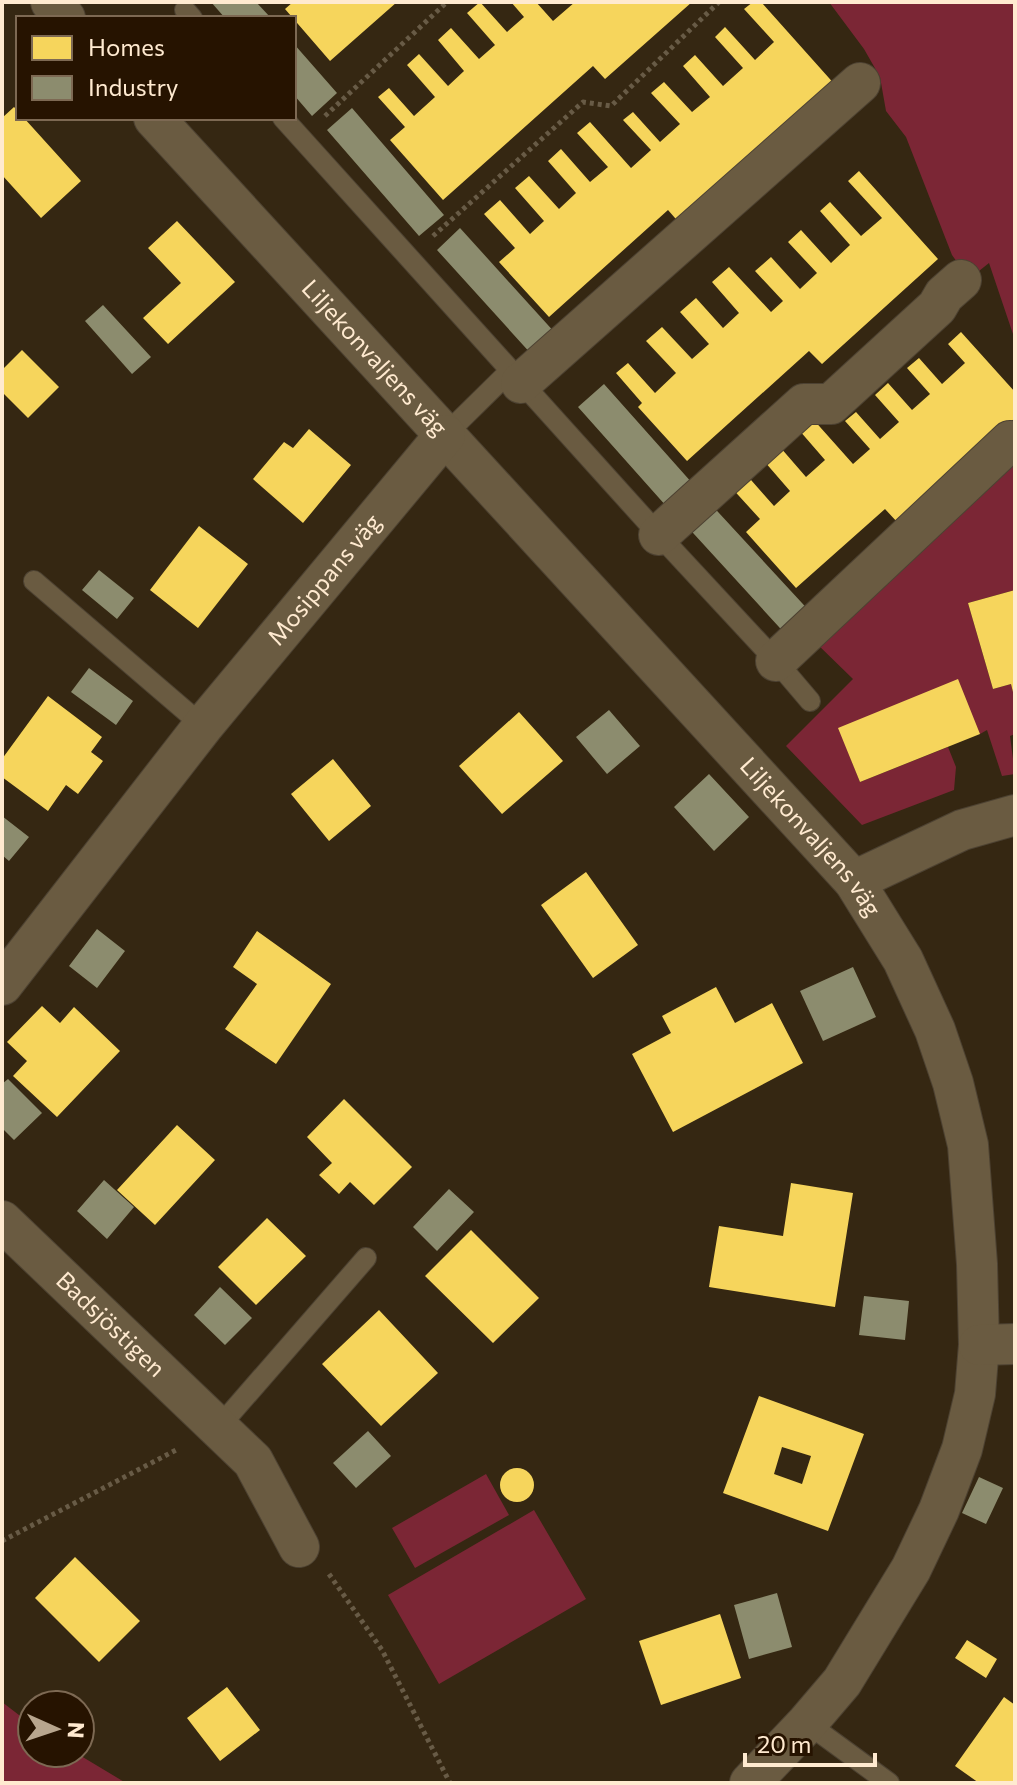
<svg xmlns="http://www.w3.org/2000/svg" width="1017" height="1785" font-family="Commissioner,sans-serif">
	<rect width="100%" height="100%" fill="#352712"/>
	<path fill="#7b2635" d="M829,2H1015V340L989,263L969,279L952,255L906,137L886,111L880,77L864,49Z
		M1015,463V590L968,603L993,689L1011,684L1015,699V734L1010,736L1015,774L1002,776L987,730L980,734L839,728L860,782L948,747L956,767L954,790L862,825L786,746L853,679L814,641Z
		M486,1474L509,1515L415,1568L392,1528Z
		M534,1510L586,1599L439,1684L388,1595Z
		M2,1702L32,1725V1753H76L126,1783H2Z"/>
	<path fill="#f6d55c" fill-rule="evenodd" d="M293,2H397L330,61L285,9Z
		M480,2L507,32L524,17L511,2H536L553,21L575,2H692L605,79L593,66L443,200L390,140L405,127L378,97L389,88L414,116L435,97L407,65L419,54L448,86L464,71L438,40L451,28L479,59L495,45L467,13Z
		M753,2H761L837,87L682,226L668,210L549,317L499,262L515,248L484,214L500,200L530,234L544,221L515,188L529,176L559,209L576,193L548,161L561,149L590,182L608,167L577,133L590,122L631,168L651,150L623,120L633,112L660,142L680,124L651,93L664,82L692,112L710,97L683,66L695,55L723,86L743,68L715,37L725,27L755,60L774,42L744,9Z
		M14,107L18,111V118H24L81,181L41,218L2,175V118Z
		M859,171L938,259L822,364L809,351L687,461L638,407L642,403L616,373L628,363L655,393L676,373L646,341L662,327L692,359L709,344L680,312L696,298L723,328L739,313L712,282L729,267L771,312L783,301L755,271L771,257L800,289L817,273L788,242L801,230L831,263L850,245L820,211L830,202L861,236L882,218L848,181Z
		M177,221L235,282L168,344L143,318L181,283L148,248Z
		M961,332L1015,392V418L898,523L885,509L796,588L746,532L760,519L729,485L744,472L774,506L790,491L764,461L780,447L806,477L825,460L799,430L812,418L853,464L870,449L845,421L856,412L880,439L899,422L875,395L888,383L912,410L930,394L907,368L919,358L942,384L965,363L948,344Z
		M22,350L59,387L28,418L2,392V370Z
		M309,429L351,465L303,523L253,479L284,442L293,448Z
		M199,526L248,564L198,628L150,590Z
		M1015,590V696H1014L1011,684L993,689L968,603Z
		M958,679L980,734L860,782L838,728Z
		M48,696L102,737L91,752L103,761L78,794L66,785L48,811L2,777V759Z
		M519,712L563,761L502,814L459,766Z
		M333,759L371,806L329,841L291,794Z
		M586,872L638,945L593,978L541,905Z
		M257,931L331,984L276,1064L225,1029L257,984L233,967Z
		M716,987L735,1023L772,1003L803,1063L673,1132L632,1054L671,1033L662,1016Z
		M42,1006L60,1023L74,1007L120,1051L57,1117L13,1076L27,1061L7,1042Z
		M344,1099L412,1167L374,1205L350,1182L339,1194L319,1175L332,1163L307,1137Z
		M177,1125L215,1160L155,1225L117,1190Z
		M791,1183L853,1193L835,1307L709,1287L719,1226L783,1236Z
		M267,1218L306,1256L256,1305L218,1267Z
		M471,1230L539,1298L493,1343L425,1276Z
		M379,1310L438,1373L381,1426L322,1364Z
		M759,1396L864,1434L828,1531L723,1493ZM782,1447L811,1456L802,1484L774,1474Z
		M500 1485a17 17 0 1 1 34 0a17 17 0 1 1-34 0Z
		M75,1557L140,1621L99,1662L35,1598Z
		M720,1614L741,1678L661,1705L639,1641Z
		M967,1640L997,1659L986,1678L955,1658Z
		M227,1687L260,1730L220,1761L187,1718Z
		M1004,1697L1015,1705V1783H979L955,1766Z"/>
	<path fill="#8c8c6e" d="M211,2H256L271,18H225Z
		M294,44L337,93L312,116L294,95Z
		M352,108L444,215L419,236L327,130Z
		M460,228L557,335L533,356L437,250Z
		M103,305L151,357L132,374L85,321Z
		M604,384L693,484L667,507L578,407Z
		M707,500L814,616L790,639L683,522Z
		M99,570L134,598L117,619L82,590Z
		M89,668L133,701L116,725L71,692Z
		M609,710L640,746L607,774L576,737Z
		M709,774L749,817L714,851L674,807Z
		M2,816L29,837L9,861L2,855Z
		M97,929L125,951L97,988L69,966Z
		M853,967L876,1017L823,1041L800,991Z
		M8,1079L42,1113L14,1140L2,1128V1084Z
		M104,1180L134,1207L107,1239L77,1211Z
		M449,1189L474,1212L437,1251L413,1227Z
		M220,1287L252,1318L225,1345L194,1315Z
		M864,1296L909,1301L905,1340L859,1335Z
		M368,1431L391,1456L356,1488L333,1463Z
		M979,1477L1003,1488L986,1524L962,1513Z
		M777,1593L792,1647L749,1659L734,1605Z"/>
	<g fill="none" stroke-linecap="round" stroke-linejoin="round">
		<g stroke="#4d4232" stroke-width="22">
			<path id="lane" d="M185,10L192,18
				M283,118L659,535L776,661L810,701
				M445,435L510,371
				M34,581L203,726
				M218,1428L366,1258
				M807,1723L889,1783"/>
		</g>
		<g stroke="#4d4232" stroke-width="42">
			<g id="street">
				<path d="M51,2L65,18"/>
				<path id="s1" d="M154,118L854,881L903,960L935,1030L953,1083L968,1145L977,1264L979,1345L975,1394L962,1449L939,1510L911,1569L842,1682L807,1723L750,1783"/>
				<path d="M521,383L860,83"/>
				<path d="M659,535L804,404H831L937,307L944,295L961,280"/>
				<path d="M776,661L1010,441"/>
				<path d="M854,881L962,830L1015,815"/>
				<path id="s2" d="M2,985L203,726L445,435"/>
				<path id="s3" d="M2,1221L253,1461L299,1547"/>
				<path d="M979,1345L1015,1344"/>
			</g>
		</g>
		<path stroke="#685b46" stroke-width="5" stroke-dasharray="4 4" stroke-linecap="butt" d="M325,116L447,2
			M433,236L583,102L611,106L719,2
			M2,1541L178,1449
			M329,1574L382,1650L450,1783"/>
		<use href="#lane" stroke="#6a5b41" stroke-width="20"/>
		<use href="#street" stroke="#6a5b41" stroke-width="40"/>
	</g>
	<g text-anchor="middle" stroke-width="8" stroke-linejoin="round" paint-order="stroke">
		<g font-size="24" fill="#ffead0" stroke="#261300">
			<text dy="8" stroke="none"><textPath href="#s1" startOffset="326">Liljekonvaljens väg</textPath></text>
			<text dy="8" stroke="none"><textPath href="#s2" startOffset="518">Mosippans väg</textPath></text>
			<text dy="8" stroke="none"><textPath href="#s1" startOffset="974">Liljekonvaljens väg</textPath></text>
			<text dy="8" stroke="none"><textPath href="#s3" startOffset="150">Badsjöstigen</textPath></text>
		</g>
	</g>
	<rect width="1017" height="1785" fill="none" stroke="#ffead0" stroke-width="8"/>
	<rect x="16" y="16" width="280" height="104" fill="#261300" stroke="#7d6953" stroke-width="2"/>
	<rect x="32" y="36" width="40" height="24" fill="#f6d55c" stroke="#7d6953" stroke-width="2"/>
	<text x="88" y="56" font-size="24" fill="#ffead0">Homes</text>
	<rect x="32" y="76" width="40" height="24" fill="#8c8c6e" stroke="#7d6953" stroke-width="2"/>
	<text x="88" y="96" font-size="24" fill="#ffead0">Industry</text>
	<g transform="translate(56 1729) rotate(93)"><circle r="38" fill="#261300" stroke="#7d6953" stroke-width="2"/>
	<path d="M0-6L14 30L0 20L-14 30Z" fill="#b8a68e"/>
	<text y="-12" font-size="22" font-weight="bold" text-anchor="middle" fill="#ffead0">N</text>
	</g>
	<path d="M745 1753v12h130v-12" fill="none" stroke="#ffead0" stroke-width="4"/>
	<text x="757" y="1753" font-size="24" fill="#ffead0" stroke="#261300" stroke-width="6" paint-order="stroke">20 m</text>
</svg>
